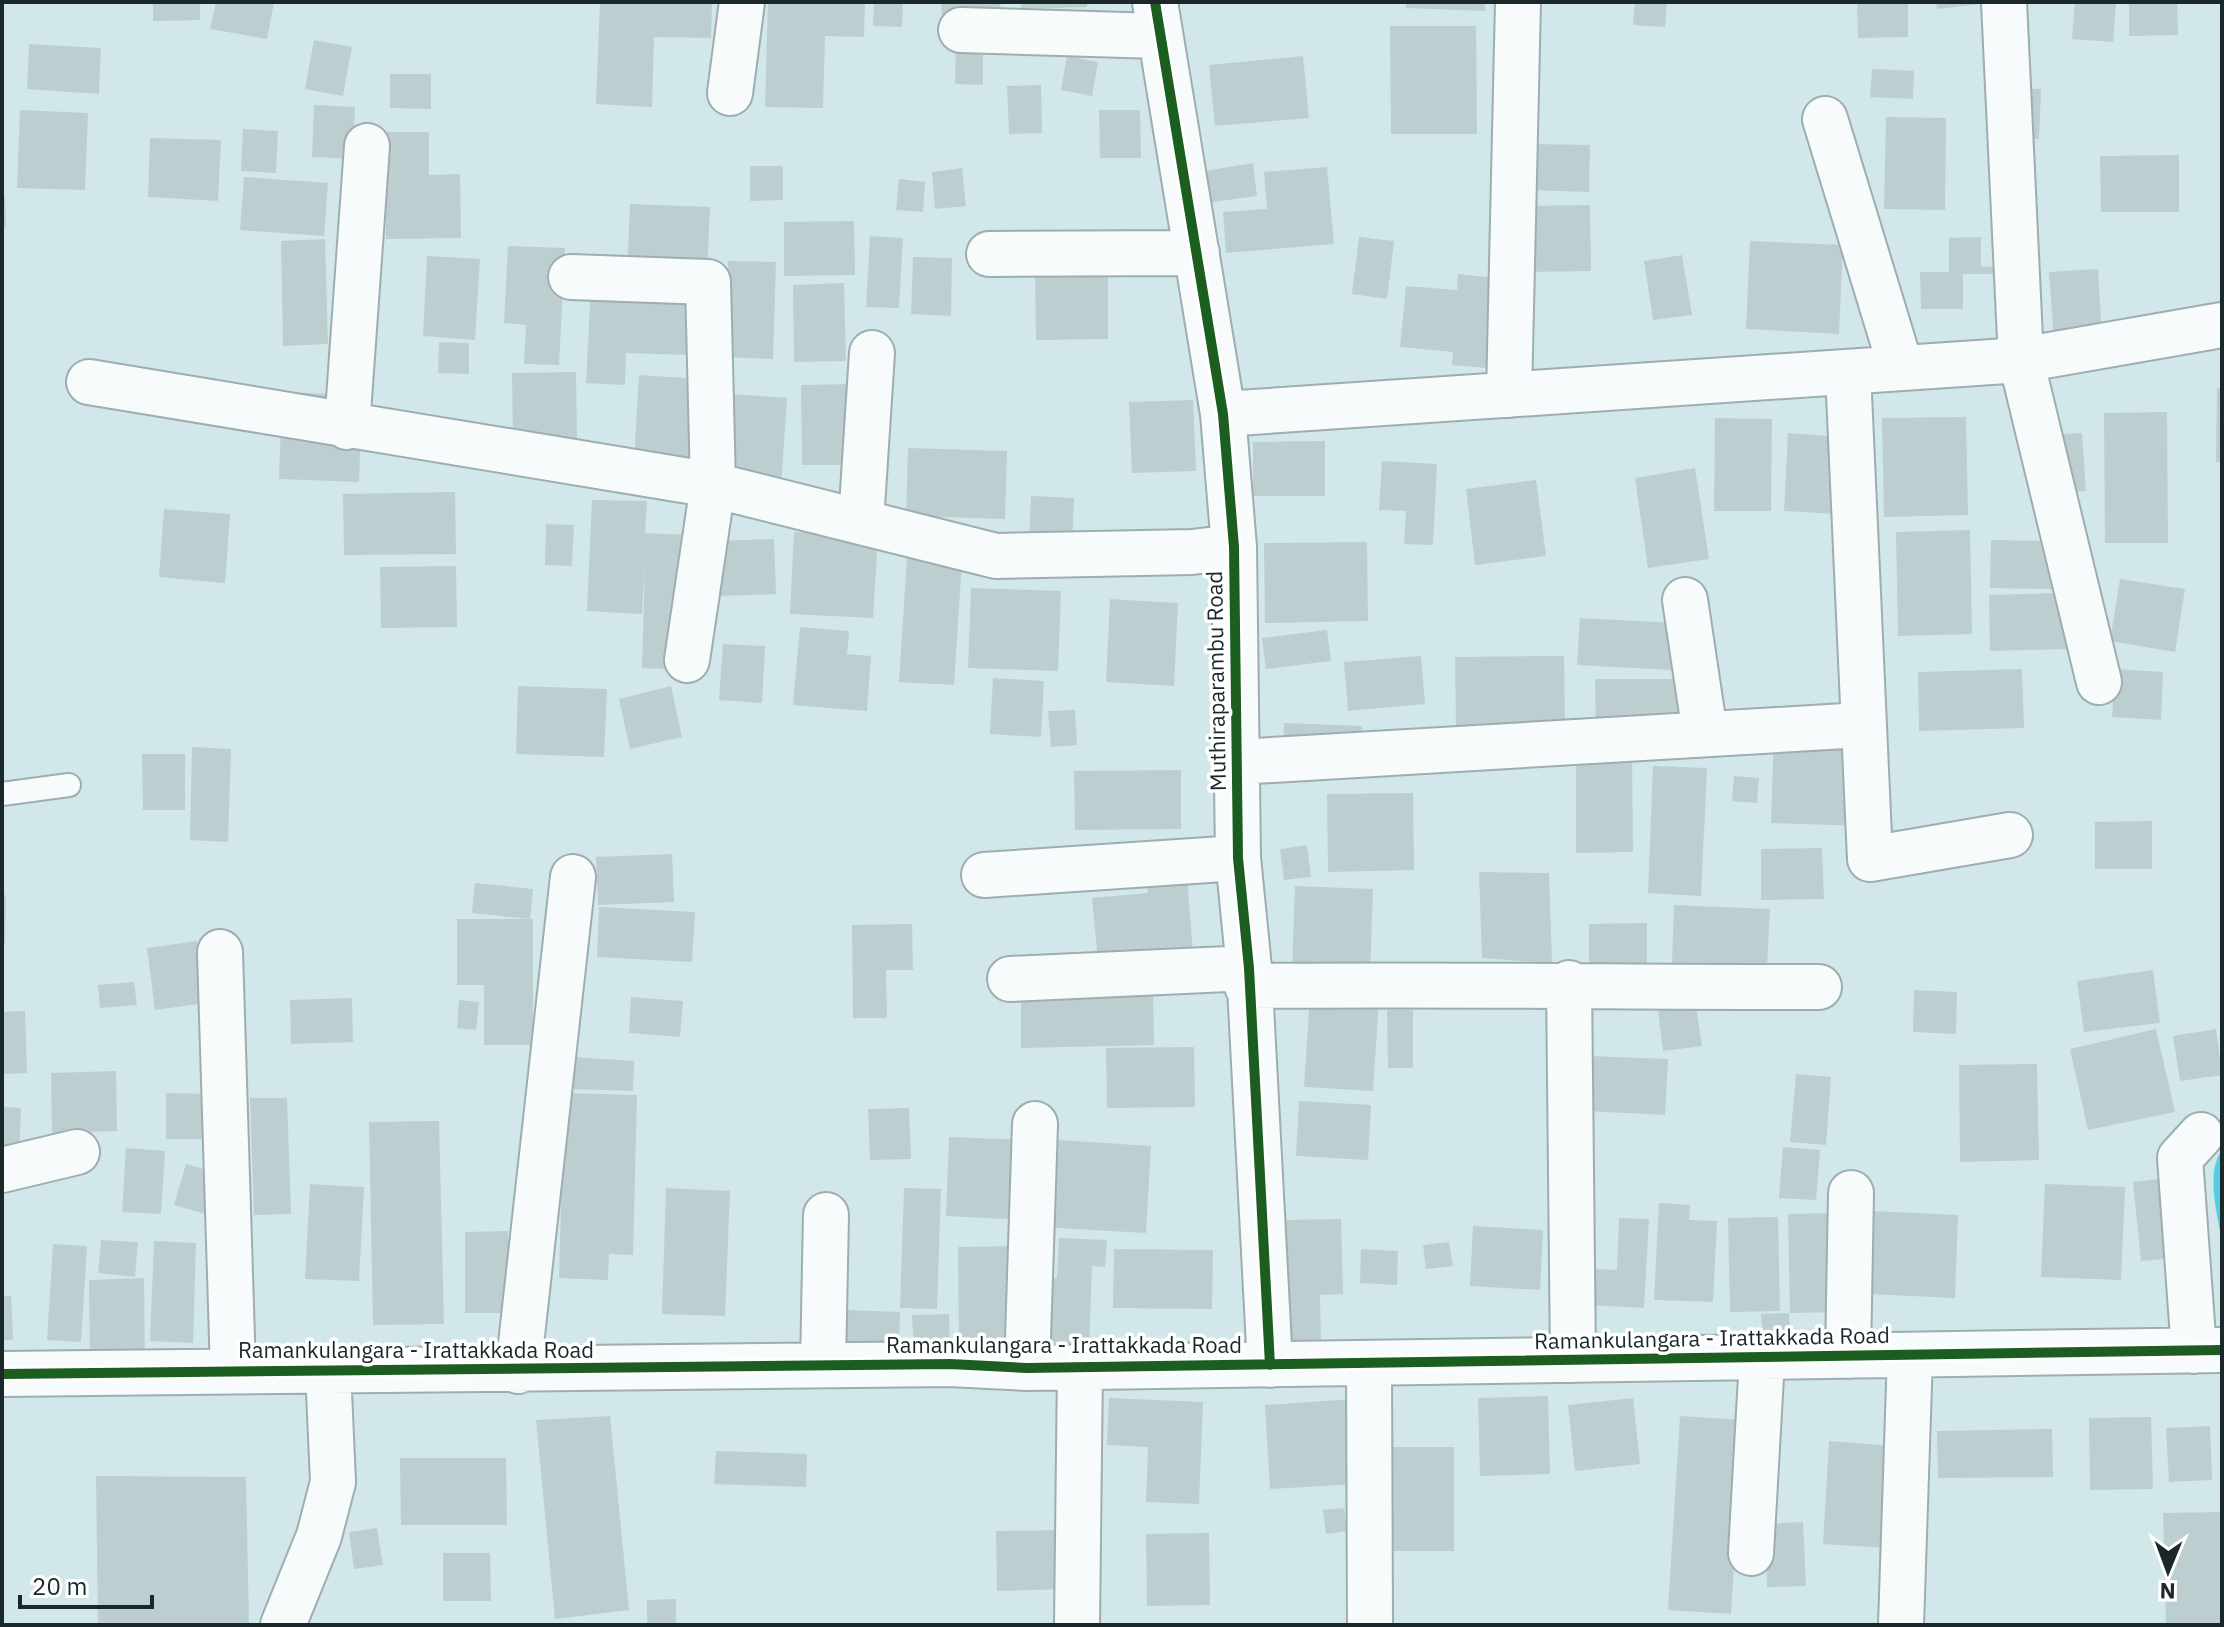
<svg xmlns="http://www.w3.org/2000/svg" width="2224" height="1627" font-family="'IBM Plex Sans',sans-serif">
	<rect width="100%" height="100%" fill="#d2e7ea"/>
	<path fill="#59cde0" d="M2222,1150V1242C2218,1217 2205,1172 2222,1150Z"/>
	<path fill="#bdced1" d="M153,2H200V20L153,21Z
		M216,2H274L267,39L210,29Z
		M600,2H712L711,38L654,37L652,107L596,104Z
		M768,2H865L864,37L825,36L823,108L765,107Z
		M874,2H903L902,27L873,26Z
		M941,2H1000L1002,22L943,25Z
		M1021,2H1087V7L1021,9Z
		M1406,2H1485V11L1406,8Z
		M1635,2H1667L1665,27L1633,25Z
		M1857,2H1908V37L1858,38Z
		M1936,2H1979L1980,4L1937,9Z
		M2075,2H2116L2113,42L2072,39Z
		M2129,2H2177L2178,35L2129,36Z
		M1390,26H1476L1477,134H1391Z
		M314,40L352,47L343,96L305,89Z
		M956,43L983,44V85L955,84Z
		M29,44L101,48L99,94L27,89Z
		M1067,56L1098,62L1092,96L1061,90Z
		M1303,56L1309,118L1215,126L1209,65Z
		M1872,69L1914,71L1913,99L1870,97Z
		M390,74H431V109L390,108Z
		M1041,85L1042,133L1009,134L1007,86Z
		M2004,88L2041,89L2039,139L2002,138Z
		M314,105L355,107L353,159L312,157Z
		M20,110L88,113L85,190L17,188Z
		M1099,110H1140L1141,158H1100Z
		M1886,117L1946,118L1945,210L1884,209Z
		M243,129L278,131L276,173L241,171Z
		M385,132H429V175L460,174L461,238L386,239Z
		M150,138L221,140L218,201L148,197Z
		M1532,144L1590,145L1589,192L1530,190Z
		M2179,155V212H2101L2100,156Z
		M1253,163L1257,196L1205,203L1199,172Z
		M750,166H783V200L750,201Z
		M1327,167L1334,244L1226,253L1223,212L1267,209L1264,172Z
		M962,168L966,206L935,209L932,172Z
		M244,177L328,183L324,236L240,230Z
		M899,179L925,182L923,212L896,210Z
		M2,196H5L6,227H2Z
		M630,204L710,207L707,275L627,272Z
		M1590,205L1591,271L1521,272V206Z
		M854,221L855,275L784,276V222Z
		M870,236L903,238L899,308L866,307Z
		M1359,237L1394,241L1387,299L1352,294Z
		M1981,237V267L2000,266V274H1963V309H1921L1920,272H1949V238Z
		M325,239L328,344L283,346L281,241Z
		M1750,241L1843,245L1839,334L1746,329Z
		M508,246L565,248L559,365L524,364L526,325L504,323Z
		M1682,255L1692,315L1653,320L1644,261Z
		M427,256L480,259L475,340L423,336Z
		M913,257L952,258L951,316L911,314Z
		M728,261L776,262L773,359L725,357Z
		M1108,267V339L1036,340L1035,268Z
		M2098,269L2102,337L2054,341L2049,272Z
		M1458,274L1507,279L1498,369L1452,365L1453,352L1400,347L1406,286L1457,290Z
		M844,283L846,361L794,362L793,285Z
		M591,285L692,289L689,355L626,353L625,385L586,383Z
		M439,342L469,343V374L438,373Z
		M576,372L577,444L513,446L512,373Z
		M639,375L700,379L695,464L634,460Z
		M856,384L857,465H802L801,385Z
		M2217,388H2222V462H2216Z
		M282,392L362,395L359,482L279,479Z
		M731,394L787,398L781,487L724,483Z
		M1193,400L1196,471L1132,473L1129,402Z
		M2167,412L2168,543H2105L2104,413Z
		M1966,417L1968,515L1884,517L1882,418Z
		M1715,418L1772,419L1771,511H1714Z
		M1788,433L1841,437L1836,514L1784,511Z
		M2082,433L2086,491L2051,493L2047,435Z
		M1325,441V496H1253V442Z
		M908,448L1007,451L1005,519L906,516Z
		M1382,461L1437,464L1433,545L1404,544L1406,511L1379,510Z
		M1695,468L1709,559L1648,568L1635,478Z
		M1536,480L1546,556L1475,565L1466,489Z
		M455,492L456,554L344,555L343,494Z
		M1031,496L1074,498L1072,545L1029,543Z
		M592,500L647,501L645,533L690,535L685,670L642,668L645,563L642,614L587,611Z
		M164,509L230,514L225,583L159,577Z
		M546,524L574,525L572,566L545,565Z
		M1970,530L1972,634L1898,636L1896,532Z
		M794,532L878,537L873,618L790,614Z
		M774,539L776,594L717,596L715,541Z
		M1991,540L2054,541L2053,589L1990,588Z
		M1367,542L1368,621L1265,623L1264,543Z
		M907,557L962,560L954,685L899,682Z
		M456,566L457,627L381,628L380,567Z
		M2120,579L2185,589L2175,652L2110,641Z
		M971,588L1061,591L1058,671L968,668Z
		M2064,593L2066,649L1990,651L1989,595Z
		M1110,599L1178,603L1174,686L1106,682Z
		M1580,618L1674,623L1671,670L1577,665Z
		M800,627L849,631L847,654L871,656L867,711L793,705Z
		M1327,630L1331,661L1266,669L1262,638Z
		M723,644L765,646L762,703L719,700Z
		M1421,656L1425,704L1348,711L1344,662Z
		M1564,656L1565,728L1456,729L1455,657Z
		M2022,669L2024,728L1919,731L1918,672Z
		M2115,669L2163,672L2161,720L2112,717Z
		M993,678L1044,681L1041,737L990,734Z
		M1595,679H1687V741H1596Z
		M518,686L607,689L604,757L516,754Z
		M671,686L682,737L630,749L619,699Z
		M1075,710L1077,745L1051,747L1048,711Z
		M1284,723L1362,726L1360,771L1283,768Z
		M1774,731L1867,734L1864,826L1771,823Z
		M192,747L231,749L228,842L190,840Z
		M1576,750H1632L1633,852L1576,853Z
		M142,754H185V810H143Z
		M1653,766L1707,768L1701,896L1648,893Z
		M1181,770V829L1075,830L1074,771Z
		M1734,776L1759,778L1757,803L1732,801Z
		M1413,793L1414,870L1328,872L1327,794Z
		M2152,821V869H2095V822Z
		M1307,845L1311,877L1284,880L1280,849Z
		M1822,848L1824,899L1761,900V849Z
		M672,854L674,902L598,905L596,857Z
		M1479,872L1549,873L1552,963L1482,958Z
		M1187,876L1193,953L1098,961L1092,898L1148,893L1146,879Z
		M475,883L533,889L530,919L472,913Z
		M1295,886L1373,889L1370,975L1292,972Z
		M2,895H6L5,944H2Z
		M1674,905L1770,909L1767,968L1672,963Z
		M599,907L695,912L692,962L597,957Z
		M457,919H533V1045H484V985H457Z
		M1647,923V969L1589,970V924Z
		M912,924L913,970H886L887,1018H853L852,925Z
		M197,941L205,1003L155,1010L147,948Z
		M2153,970L2160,1023L2084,1032L2077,981Z
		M134,982L137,1005L100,1008L98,985Z
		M1153,988L1154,1045L1021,1048V991Z
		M1914,990L1957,992L1956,1034L1913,1032Z
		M1310,995L1379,999L1373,1091L1304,1087Z
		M631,997L683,1001L680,1037L629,1033Z
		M352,998L353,1042L291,1044L290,1000Z
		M459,1000L479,1002L476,1030L457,1028Z
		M1696,1006L1702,1046L1663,1051L1658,1011Z
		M1387,1010H1413V1068H1388Z
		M25,1011L27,1073L2,1074V1012Z
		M2156,1029L2175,1112L2088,1130L2070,1049Z
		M2216,1029L2222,1075L2180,1081L2173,1036Z
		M1194,1047L1195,1107L1107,1108L1106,1048Z
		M1588,1056L1668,1059L1665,1115L1586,1111Z
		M574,1057L634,1061L633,1091L572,1089Z
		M2037,1064L2039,1160L1960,1162L1959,1065Z
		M116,1071L117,1131L52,1133L51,1073Z
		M1796,1074L1831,1077L1826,1145L1790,1142Z
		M166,1093L214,1094V1139H166Z
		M564,1093L637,1095L633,1255L609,1254L608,1280L559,1278Z
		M250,1098H287L291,1214L254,1215Z
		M1299,1101L1371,1105L1368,1160L1296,1156Z
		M2,1107L21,1108L19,1160L2,1159Z
		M909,1108L911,1159L870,1160L868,1109Z
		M439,1121L444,1324L373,1325L369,1122Z
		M949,1137L1029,1140L1026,1220L946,1216Z
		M1043,1139L1151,1146L1146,1233L1038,1227Z
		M1783,1147L1820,1150L1816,1200L1779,1198Z
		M126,1148L165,1151L161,1214L122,1212Z
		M186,1164L218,1173L206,1214L174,1205Z
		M2168,1178L2176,1258L2141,1261L2133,1182Z
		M310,1184L364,1187L359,1281L305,1279Z
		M2045,1184L2125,1187L2121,1280L2041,1277Z
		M666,1188L730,1191L725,1316L662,1314Z
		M904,1188L941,1189L937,1309L900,1308Z
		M1659,1203L1690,1205L1689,1220L1717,1221L1713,1302L1654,1300Z
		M1871,1211L1958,1215L1955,1298L1867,1294Z
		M1842,1213L1845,1312L1790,1313L1788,1214Z
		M1778,1217L1780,1311L1730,1312L1728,1218Z
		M1619,1218L1649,1219L1644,1308L1586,1305L1588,1269L1617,1270Z
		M1341,1219L1343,1294L1320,1295L1321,1347L1290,1348L1286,1220Z
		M1473,1226L1543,1230L1540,1290L1470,1286Z
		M508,1231V1313H465V1232Z
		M1059,1238L1107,1240L1105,1267L1092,1266L1089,1351L1036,1349L1040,1277L1057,1278Z
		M101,1240L138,1242L135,1277L98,1273Z
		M154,1241L196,1243L193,1343L150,1341Z
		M1449,1242L1453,1266L1426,1269L1423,1245Z
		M53,1244L87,1246L81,1342L47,1340Z
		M1017,1246L1018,1350H959L958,1247Z
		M1114,1249L1213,1250L1212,1309L1113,1308Z
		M1361,1249L1398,1251L1397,1285L1360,1283Z
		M144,1278L145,1365L90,1367L89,1280Z
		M2,1296H11L13,1340H2Z
		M847,1310L900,1312L899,1343L846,1341Z
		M1789,1313L1790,1342L1763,1343L1761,1314Z
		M949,1314L950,1350L914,1351L912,1315Z
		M1548,1396L1550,1474L1480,1476L1478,1398Z
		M1109,1398L1203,1402L1199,1504L1146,1502L1148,1447L1107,1445Z
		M1633,1398L1640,1464L1575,1471L1568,1405Z
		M1353,1399L1359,1484L1270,1489L1265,1405Z
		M610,1416L629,1610L555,1619L536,1420Z
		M1680,1416L1743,1420L1731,1614L1668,1610Z
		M2151,1417L2153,1489L2090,1490L2089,1418Z
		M2210,1426L2212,1480L2169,1482L2166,1428Z
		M2052,1429L2053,1477L1938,1478L1937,1431Z
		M1829,1441L1893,1446L1887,1548L1823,1544Z
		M1390,1447H1454V1551H1390Z
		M716,1451L807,1454L806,1487L714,1484Z
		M400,1458H506L507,1525H401Z
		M96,1476L246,1477L249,1625H98Z
		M1344,1508L1347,1531L1326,1534L1323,1510Z
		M2222,1512V1625H2166L2163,1513Z
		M1803,1522L1806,1586L1767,1587L1765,1524Z
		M377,1528L383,1565L354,1569L349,1532Z
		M1065,1530L1067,1589L997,1591L996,1531Z
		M1209,1533L1210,1605L1147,1606L1146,1534Z
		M443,1553H490L491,1601H443Z
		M676,1599V1625H647V1600Z"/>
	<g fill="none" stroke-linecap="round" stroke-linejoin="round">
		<g stroke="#9dadb0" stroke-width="26">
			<path id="lane" d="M2,794L69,785"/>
		</g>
		<g stroke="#9dadb0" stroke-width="48">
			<path id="street" d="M1155,2L1223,414L1234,547L1238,858L1249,968L1270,1365
				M2004,2L2021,360L2099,682
				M961,30L1159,36
				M730,93L742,2
				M1825,119L1901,368
				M989,254L1197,253
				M571,277L708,282L713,485L687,660
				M1848,372L1870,859L2010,835
				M89,382L713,485L996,556L1192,552L1234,547
				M1509,395L1518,2
				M1223,414L2021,360L2222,325
				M347,427L367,146
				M861,522L872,353
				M1685,600L1705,733
				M1238,762L1862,725
				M984,875L1238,858
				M220,952L233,1371
				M1010,979L1249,968
				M1569,983L1573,1360
				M1247,986C1438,984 1628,987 1819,987
				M2,1170L77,1152
				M2194,1351L2180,1158L2201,1135
				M1848,1356L1851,1193
				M1369,1363L1370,1625
				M823,1365L826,1215
				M1027,1368L1035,1124
				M518,1371L573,877
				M2,1374L950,1364L1027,1368L2222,1350
				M1751,1553L1762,1359
				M283,1625L319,1536L333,1482L328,1369
				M1077,1625L1080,1366
				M1901,1625L1910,1355"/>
		</g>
		<use href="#lane" stroke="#f8fbfc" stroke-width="22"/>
		<use href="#street" stroke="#f8fbfc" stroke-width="44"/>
		<g stroke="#fff" stroke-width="15">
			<path id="cycleway" d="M1155,2L1223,414L1234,547L1238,858L1249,968L1270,1365
				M2,1374L950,1364L1027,1368L2222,1350"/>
		</g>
		<use href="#cycleway" stroke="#1b5e20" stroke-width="10"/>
	</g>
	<g text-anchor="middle" stroke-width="7" stroke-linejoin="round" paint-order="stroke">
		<g font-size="22" fill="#1a282b" stroke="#fff">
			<text transform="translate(1216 681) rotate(-91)" y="8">Muthiraparambu Road</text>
			<text transform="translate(1712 1338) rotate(-1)" y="8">Ramankulangara - Irattakkada Road</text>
			<text x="1064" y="1353">Ramankulangara - Irattakkada Road</text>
			<text x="416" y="1358">Ramankulangara - Irattakkada Road</text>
		</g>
	</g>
	<rect width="2224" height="1627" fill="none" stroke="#1a282b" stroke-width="8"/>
	<g transform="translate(2168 1571) rotate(181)" stroke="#ffffff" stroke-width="6" paint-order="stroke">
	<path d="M0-6L14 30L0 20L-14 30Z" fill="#1a282b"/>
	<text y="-12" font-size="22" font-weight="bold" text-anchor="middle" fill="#1a282b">N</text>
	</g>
	<path d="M20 1595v12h132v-12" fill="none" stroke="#1a282b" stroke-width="4"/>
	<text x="32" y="1595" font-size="24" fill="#1a282b" stroke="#ffffff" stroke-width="6" paint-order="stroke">20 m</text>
</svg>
